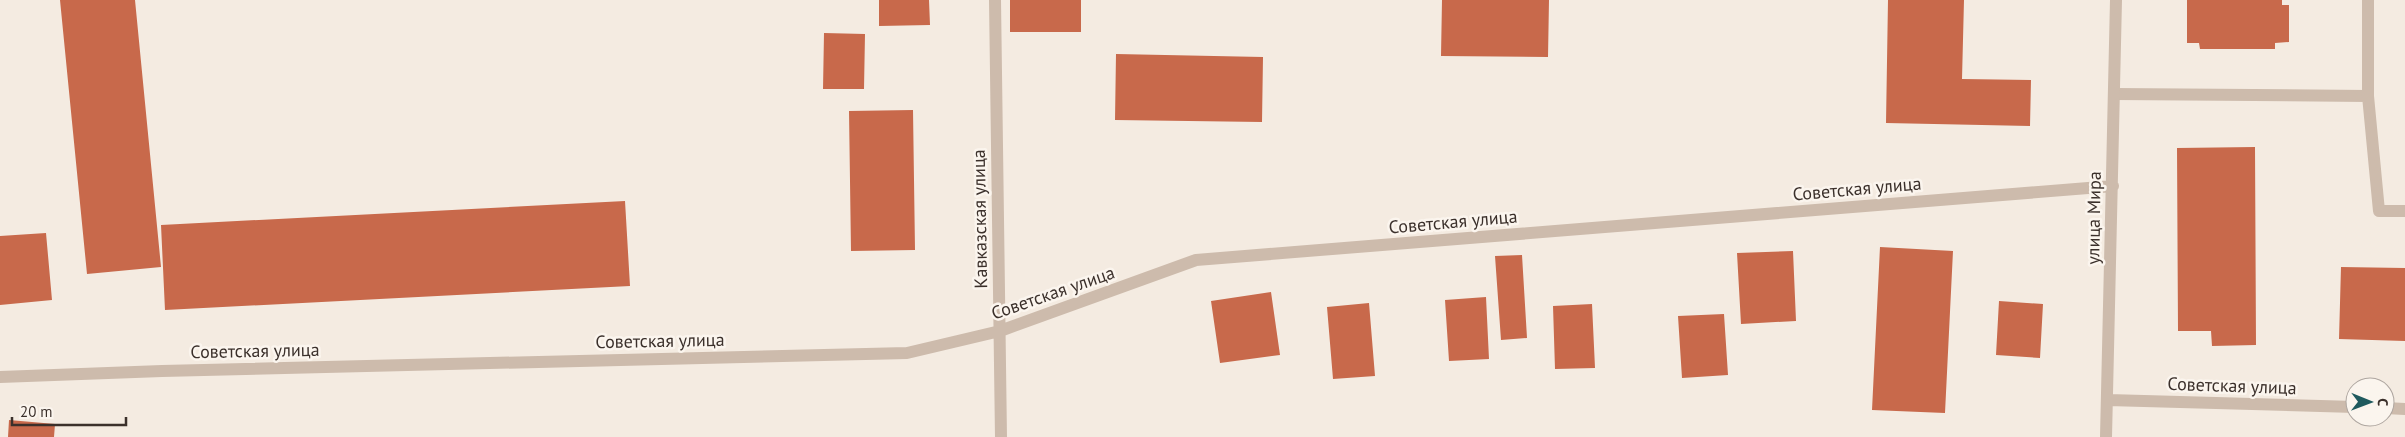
<svg xmlns="http://www.w3.org/2000/svg" width="2405" height="437" font-family="'PT Sans',sans-serif">
	<rect width="100%" height="100%" fill="#f4ebe1"/>
	<path fill="#c8694b" d="M60,0H135L161,267L87,274Z
		M879,0H929L930,25L879,26Z
		M1010,0H1081V32H1010Z
		M1442,0H1549L1548,57L1441,56Z
		M1888,0H1964L1962,79L2031,80L2030,126L1886,123Z
		M2187,0H2282V5H2289V42L2275,43V49H2200L2199,43H2187Z
		M824,33L865,34L864,89H823Z
		M1116,54L1263,57L1262,122L1115,120Z
		M913,110L915,250L851,251L849,111Z
		M2255,147L2256,345L2212,346L2211,331H2178L2177,148Z
		M625,201L630,286L165,310L161,225Z
		M46,233L52,300L0,305V236Z
		M1880,247L1953,251L1945,413L1872,410Z
		M1793,251L1796,321L1741,324L1737,253Z
		M1522,255L1527,338L1501,340L1495,256Z
		M2341,267L2405,268V341L2339,339Z
		M1271,292L1280,355L1220,363L1211,301Z
		M1486,297L1489,359L1449,361L1445,300Z
		M1999,301L2043,304L2040,358L1996,355Z
		M1369,303L1375,376L1333,379L1327,307Z
		M1592,304L1595,368L1555,369L1553,306Z
		M1724,314L1728,375L1682,378L1678,316Z
		M9,420L55,424L54,437H8Z"/>
	<g fill="none" stroke-linecap="round" stroke-linejoin="round">
		<path stroke="#cdbbac" stroke-width="12" d="M2368,0V96
			M2114,94L2368,96L2379,211H2405"/>
		<path stroke="#cdbbac" stroke-width="12" d="M995,0L1001,437
			M0,377L162,371L907,353L1000,331L1196,260L2113,186
			M2108,400L2355,407
			M2385,408L2405,409
			M2106,437L2116,0"/>
	</g>
	<g text-anchor="middle" stroke-width="5" stroke-linejoin="round" paint-order="stroke">
		<g font-size="18" fill="#3b302b" stroke="#fbf5ee">
			<text transform="translate(1857 189) rotate(-5)" y="6">Советская улица</text>
			<text transform="translate(2094 218) rotate(-89)" y="6">улица Мира</text>
			<text transform="translate(980 219) rotate(-91)" y="6">Кавказская улица</text>
			<text transform="translate(1453 222) rotate(-5)" y="6">Советская улица</text>
			<text transform="translate(1053 293) rotate(-19)" y="6">Советская улица</text>
			<text transform="translate(660 341) rotate(-1)" y="6">Советская улица</text>
			<text transform="translate(255 351) rotate(-1)" y="6">Советская улица</text>
			<text transform="translate(2232 386) rotate(2)" y="6">Советская улица</text>
		</g>
	</g>
	<g transform="translate(2370 402) rotate(91)"><circle r="24" fill="#fbf5ee" stroke="#aea6a0"/>
	<path d="M0-4L9 19L0 12L-9 19Z" fill="#1f5a5e"/>
	<text y="-8" font-size="14" font-weight="bold" text-anchor="middle" fill="#3b302b">С</text>
	</g>
	<path d="M12 417v8h114v-8" fill="none" stroke="#3b302b" stroke-width="2.5"/>
	<text x="20" y="417" font-size="15" fill="#3b302b" stroke="#fbf5ee" stroke-width="4" paint-order="stroke">20 m</text>
</svg>
